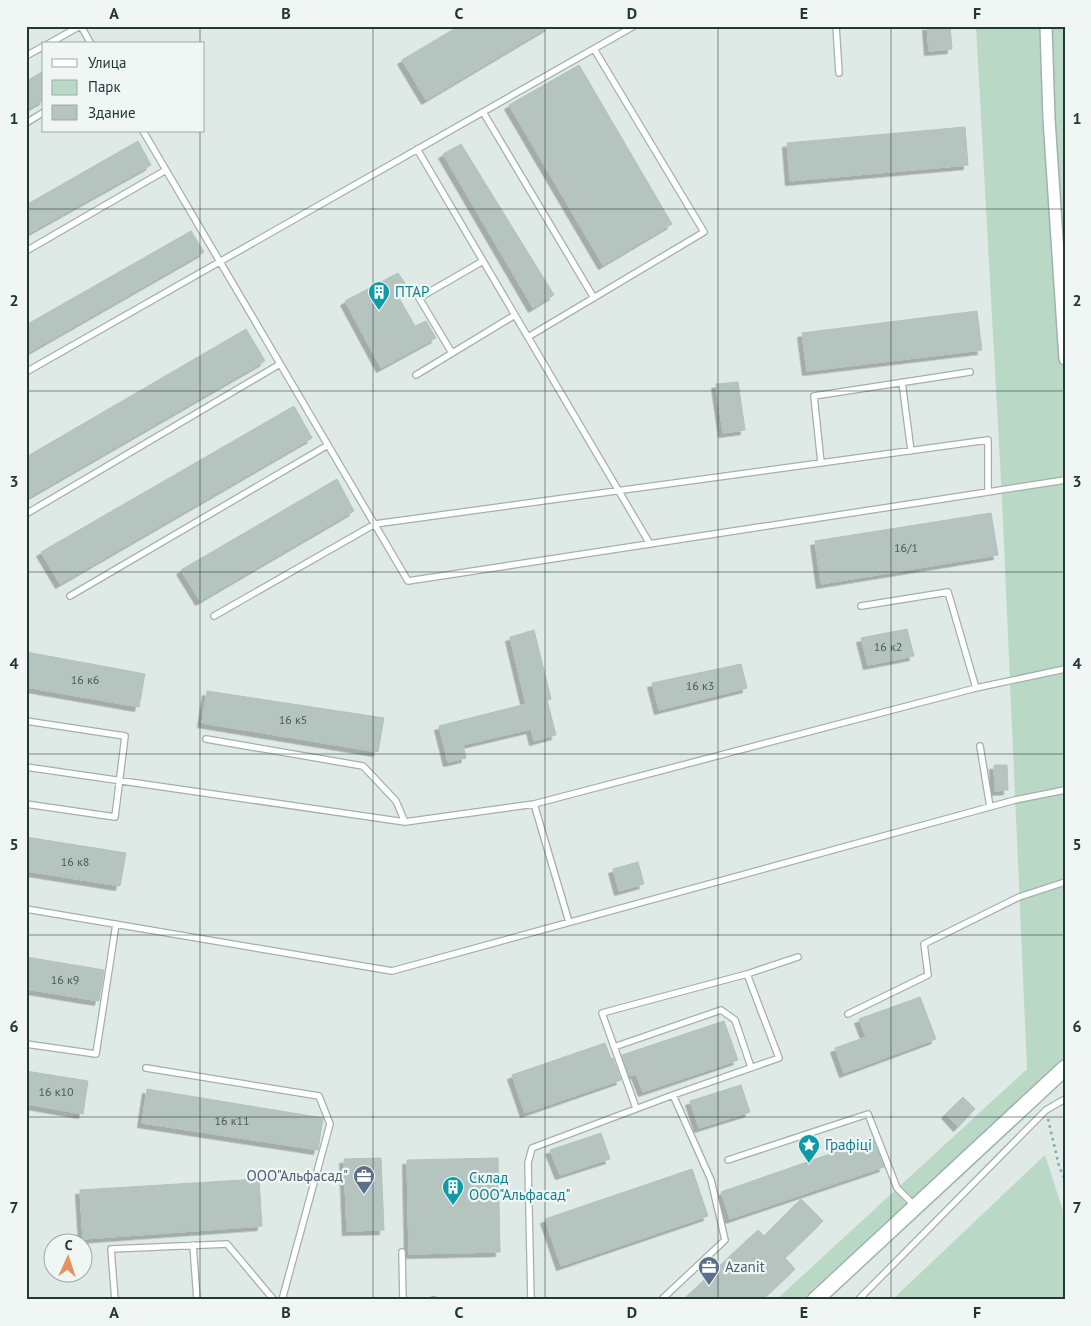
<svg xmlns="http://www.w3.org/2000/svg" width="1091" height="1326" font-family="'PT Sans',sans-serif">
	<defs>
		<filter id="shadow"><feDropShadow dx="-4.5" dy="4.5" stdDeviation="0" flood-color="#0004"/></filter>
	</defs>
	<rect width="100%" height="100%" fill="#dfe9e6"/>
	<path fill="#b9d9c6" d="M976,26H1065V1068L815,1300H776L1027,1069L1002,499Z
		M1045,1155L1065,1217V1300H892Z"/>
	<path fill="#b5c4bf" stroke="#b2c2be" filter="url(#shadow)" d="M459,26H550L426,100L402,60Z
		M927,26H950L952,49L929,51Z
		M579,65L672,224L603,265L509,105Z
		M44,71V100L26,110V81Z
		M965,127L968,165L790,181L787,143Z
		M138,141L151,165L26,235V205Z
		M461,144L554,295L533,308L443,154Z
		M191,231L204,252L26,354V325Z
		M398,273L407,286L396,293L415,326L426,321L436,338L381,368L345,301Z
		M977,311L982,350L807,371L802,333Z
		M246,329L265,361L26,499V457Z
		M738,382L745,430L723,433L716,384Z
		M294,406L312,438L60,584L41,552Z
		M337,479L354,511L200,601L181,570Z
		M991,513L998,555L821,584L815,541Z
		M907,629L914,656L868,665L861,638Z
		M534,630L551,699L547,700L556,735L534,741L531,729L463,745L466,758L448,762L439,726L526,704L510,637Z
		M26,652L145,674L139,707L26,687Z
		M741,664L747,688L659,710L652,683Z
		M207,691L384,718L378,752L202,723Z
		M994,765H1007L1008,790L995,791Z
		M26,837L126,853L120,886L26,871Z
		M638,862L644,884L619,891L613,869Z
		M26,957L104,970L99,1001L26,989Z
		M920,997L936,1039L844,1073L835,1048L866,1037L859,1019Z
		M724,1021L738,1060L643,1092L636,1074L630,1076L622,1055Z
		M605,1043L611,1059L613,1058L621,1080L525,1113L512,1075Z
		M26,1071L88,1081L83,1114L26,1104Z
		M741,1085L750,1112L699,1128L690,1101Z
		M147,1089L323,1118L318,1150L142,1123Z
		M963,1097L975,1109L958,1127L946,1114Z
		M601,1133L610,1159L560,1175L550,1150Z
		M873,1139L884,1167L730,1219L721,1192Z
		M381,1158L384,1230L347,1231L344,1159Z
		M498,1158L500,1252L409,1254L407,1160Z
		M692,1169L708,1216L561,1266L545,1219Z
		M259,1179L262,1226L83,1239L80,1190Z
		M801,1199L823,1221L785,1258L795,1269L762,1300H683L758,1230L764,1236Z"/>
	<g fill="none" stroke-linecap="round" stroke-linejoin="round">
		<g stroke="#a3b0ad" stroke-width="8">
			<path id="lane" d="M81,26L91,44
				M836,26L839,73
				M48,44L80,26
				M26,56L44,46
				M483,112L594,298
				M26,123L44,112
				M143,131C231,281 320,431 408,581L988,492V440L375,524L214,616
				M417,149L650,544
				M26,251L166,170
				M528,337L704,232L594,49
				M452,353L419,298L483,261
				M26,372L634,26
				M416,375L515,315
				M902,382L911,451
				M821,463L814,396L970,372
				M988,492L1065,480
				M26,514L280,364
				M70,596L328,445
				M861,606L948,592L976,688L1065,669
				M26,721L125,736L115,817L26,804
				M206,739L363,766L396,801L405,822
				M980,746L990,807
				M26,767L405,822L534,804L976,688
				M534,804L569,922
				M26,909L392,971L1015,800L1065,790
				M848,1014L928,975L924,944L1019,897L1065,882
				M26,1044L96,1054L116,924
				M614,1047L721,1010L735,1020L751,1067
				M146,1068L319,1096L330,1124L282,1300
				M673,1095L779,1058L747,974
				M636,1108L602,1013L747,974L798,957
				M728,1160L868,1114L897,1188L915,1206
				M193,1245L197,1300
				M402,1252L403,1300
				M115,1300L111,1249L227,1244L274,1300
				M433,1300H434
				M531,1300L528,1163L532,1148L673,1095L711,1180L725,1240L661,1300
				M858,1300L1046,1110L1065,1099"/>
		</g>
		<g stroke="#a3b0ad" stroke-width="14">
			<path id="street" d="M1046,26L1049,119L1065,359"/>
		</g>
		<g stroke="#9fb4af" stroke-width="18">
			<path id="secondary" d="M815,1300L1065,1068"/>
		</g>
		<path stroke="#82aba3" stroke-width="2.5" stroke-dasharray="2.5 4" stroke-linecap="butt" d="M1048,1119L1059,1166L1065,1180"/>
		<use href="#lane" stroke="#fff" stroke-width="5.5"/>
		<use href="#street" stroke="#fff" stroke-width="11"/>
		<use href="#secondary" stroke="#fff" stroke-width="15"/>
	</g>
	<path fill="none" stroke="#223835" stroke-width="1" stroke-opacity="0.55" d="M200,26V44M373,26V1300M545,26V1300M718,26V1300M891,26V1300M200,131V1300M26,209H1065M26,391H1065M26,572H1065M26,754H1065M26,935H1065M26,1117H1065"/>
	<defs>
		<g id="building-pin" transform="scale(1.125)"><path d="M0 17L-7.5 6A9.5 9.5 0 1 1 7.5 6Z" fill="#0f9aa8" stroke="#eff6f4"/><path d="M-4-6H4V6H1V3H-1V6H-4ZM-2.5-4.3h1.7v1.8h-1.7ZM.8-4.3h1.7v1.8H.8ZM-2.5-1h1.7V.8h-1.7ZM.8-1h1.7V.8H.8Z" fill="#fff"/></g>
		<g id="sight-pin" transform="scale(1.125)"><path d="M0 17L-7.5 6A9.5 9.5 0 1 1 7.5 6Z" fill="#0f9aa8" stroke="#eff6f4"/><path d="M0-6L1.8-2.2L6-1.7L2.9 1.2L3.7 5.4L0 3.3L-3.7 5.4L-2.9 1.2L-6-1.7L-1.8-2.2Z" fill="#fff"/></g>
		<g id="office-pin" transform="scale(1.125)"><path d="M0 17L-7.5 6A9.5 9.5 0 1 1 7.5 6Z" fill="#5c6f8a" stroke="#eff6f4"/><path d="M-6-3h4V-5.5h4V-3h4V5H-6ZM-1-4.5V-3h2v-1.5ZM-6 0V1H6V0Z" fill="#fff"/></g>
	</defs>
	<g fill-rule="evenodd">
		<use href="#building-pin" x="379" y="292"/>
		<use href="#sight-pin" x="809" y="1145"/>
		<use href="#office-pin" x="364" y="1176"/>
		<use href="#building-pin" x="453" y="1187"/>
		<use href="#office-pin" x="709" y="1267"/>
	</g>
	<g text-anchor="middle" stroke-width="4.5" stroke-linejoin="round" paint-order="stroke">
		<g font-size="12" fill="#475b58">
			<text x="906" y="552">16/1</text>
			<text x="888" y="651">16 к2</text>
			<text x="85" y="684">16 к6</text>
			<text x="700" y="690">16 к3</text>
			<text x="293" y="724">16 к5</text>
			<text x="75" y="866">16 к8</text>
			<text x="65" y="984">16 к9</text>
			<text x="56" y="1096">16 к10</text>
			<text x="232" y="1125">16 к11</text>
		</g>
		<g font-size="15" fill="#0d838f" stroke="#eff6f4" text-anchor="start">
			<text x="395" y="297">ПТАР</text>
			<text x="825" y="1150">Графіці</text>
			<text x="469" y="1183">Склад<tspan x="469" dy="17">ООО"Альфасад"</tspan></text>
		</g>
		<g font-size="15" fill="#4e5e75" stroke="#eff6f4" text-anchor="end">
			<text x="348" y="1181">ООО"Альфасад"</text>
			<text x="725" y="1272" text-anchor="start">Azanit</text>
		</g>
	</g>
	<rect width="1091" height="1326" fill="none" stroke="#eff6f4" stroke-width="55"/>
	<rect x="42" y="42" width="162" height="90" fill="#eff6f4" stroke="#9daaa8"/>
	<rect x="52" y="59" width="25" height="8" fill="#ffffff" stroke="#9daaa8"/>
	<text x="88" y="68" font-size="15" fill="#223835">Улица</text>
	<rect x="52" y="80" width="25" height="15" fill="#b9d9c6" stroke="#9daaa8"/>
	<text x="88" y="92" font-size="15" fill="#223835">Парк</text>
	<rect x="52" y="105" width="25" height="15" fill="#b5c4bf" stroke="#9daaa8"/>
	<text x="88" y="118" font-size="15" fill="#223835">Здание</text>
	<g transform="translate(68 1258) rotate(3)"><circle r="24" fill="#eff6f4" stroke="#9daaa8"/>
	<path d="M0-4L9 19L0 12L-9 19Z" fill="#e7915f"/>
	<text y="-8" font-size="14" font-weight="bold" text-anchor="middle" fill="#223835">С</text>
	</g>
	<rect x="28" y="28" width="1036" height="1270" fill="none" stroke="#223835" stroke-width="2"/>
	<g font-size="16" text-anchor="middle" font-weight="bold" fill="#223835">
		<text x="114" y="19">A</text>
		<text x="286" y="19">B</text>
		<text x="459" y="19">C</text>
		<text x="632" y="19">D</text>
		<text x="804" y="19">E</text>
		<text x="977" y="19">F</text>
		<text x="14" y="124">1</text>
		<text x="1077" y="124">1</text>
		<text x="14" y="306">2</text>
		<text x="1077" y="306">2</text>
		<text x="14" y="487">3</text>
		<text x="1077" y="487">3</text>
		<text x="14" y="669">4</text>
		<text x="1077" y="669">4</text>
		<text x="14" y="850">5</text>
		<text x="1077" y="850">5</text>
		<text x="14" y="1032">6</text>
		<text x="1077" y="1032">6</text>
		<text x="14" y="1213">7</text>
		<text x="1077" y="1213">7</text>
		<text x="114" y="1318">A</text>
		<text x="286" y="1318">B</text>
		<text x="459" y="1318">C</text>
		<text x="632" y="1318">D</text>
		<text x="804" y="1318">E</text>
		<text x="977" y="1318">F</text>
	</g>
</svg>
